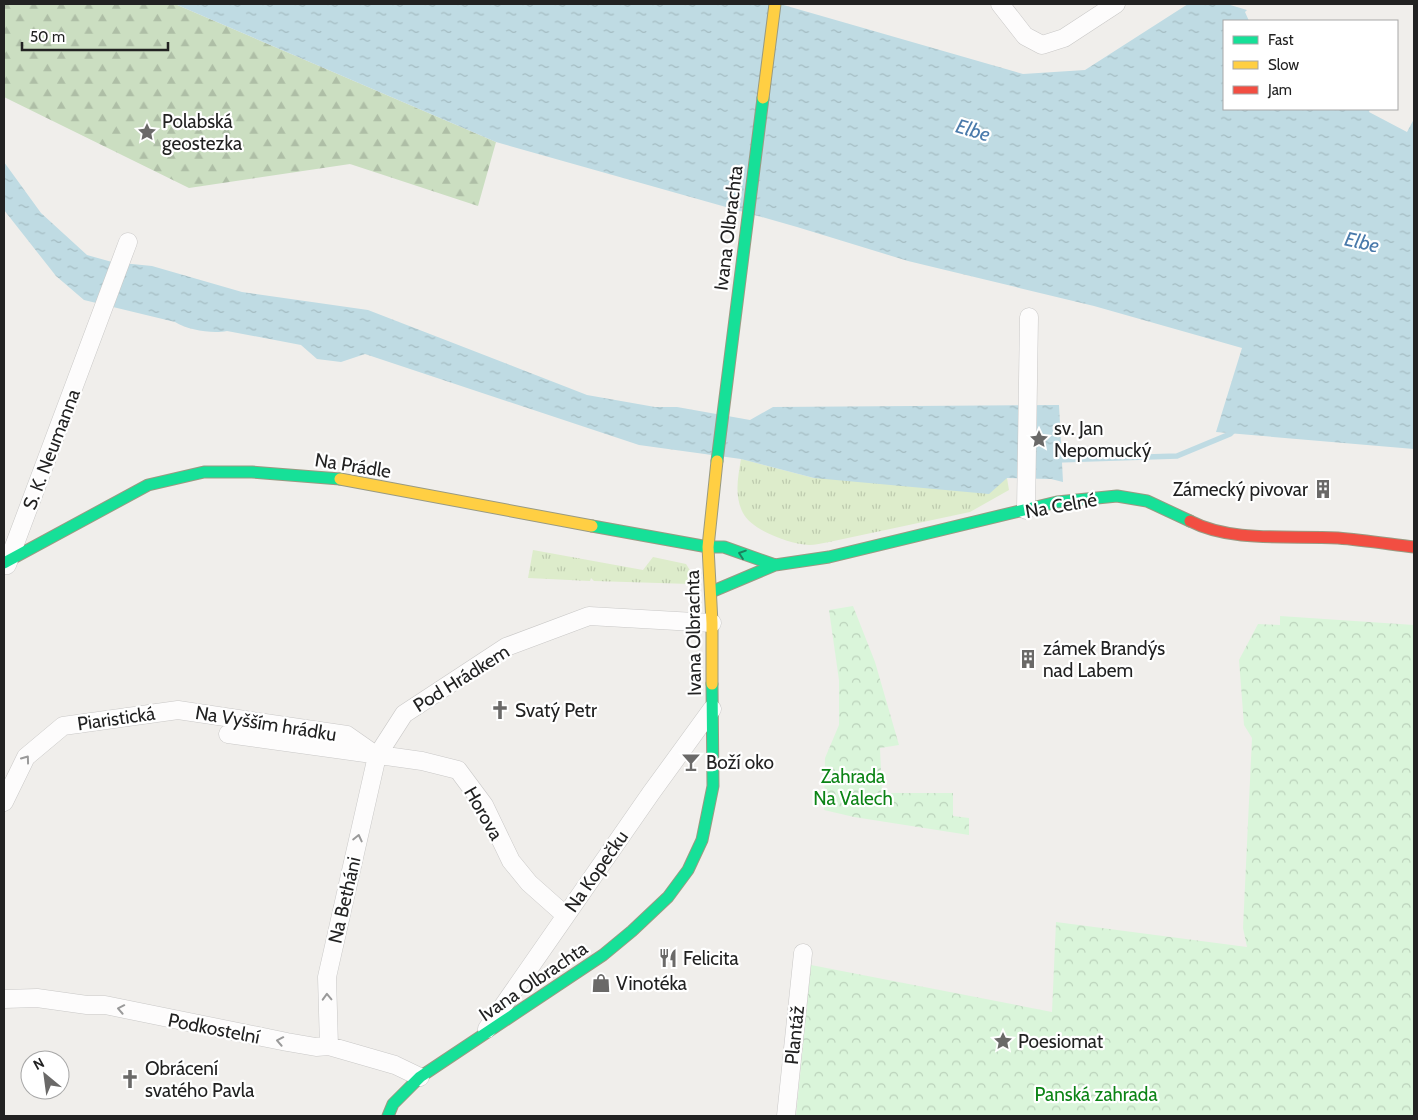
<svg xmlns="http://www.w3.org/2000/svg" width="1418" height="1120" font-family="Cabin,sans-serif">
	<defs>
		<pattern id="grass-tufts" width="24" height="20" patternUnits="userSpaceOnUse" patternTransform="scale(1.25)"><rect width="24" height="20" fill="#ddeccb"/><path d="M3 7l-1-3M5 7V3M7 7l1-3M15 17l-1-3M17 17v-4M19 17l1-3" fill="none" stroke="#bdcaae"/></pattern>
		<pattern id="forest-firs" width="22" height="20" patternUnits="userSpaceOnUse" patternTransform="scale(1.25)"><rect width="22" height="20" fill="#cbdec1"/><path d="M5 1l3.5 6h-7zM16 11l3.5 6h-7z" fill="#aebea6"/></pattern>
		<pattern id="park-crowns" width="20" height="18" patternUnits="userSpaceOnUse" patternTransform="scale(1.25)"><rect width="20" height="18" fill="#daf5da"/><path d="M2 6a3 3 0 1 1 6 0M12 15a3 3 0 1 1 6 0" fill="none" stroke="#bbd2bb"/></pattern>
		<pattern id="water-ripples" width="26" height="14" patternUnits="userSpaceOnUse" patternTransform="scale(1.25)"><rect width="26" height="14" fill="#bfdbe3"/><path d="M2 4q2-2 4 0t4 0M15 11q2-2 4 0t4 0" fill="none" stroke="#a4bcc2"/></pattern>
	</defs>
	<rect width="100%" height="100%" fill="#f0eeeb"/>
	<path fill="url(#grass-tufts)" d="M741,459L814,478H1007L1009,490L970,512L829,542C822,543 815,545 809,545C791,544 752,531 743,513C734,496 738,477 741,459Z
		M533,550L643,570L653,557L686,564L691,572V584L594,581L591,578L590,581L528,578Z"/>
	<path fill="url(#forest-firs)" d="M4,4H175L496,142L478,206L350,164L189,188L4,97Z"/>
	<path fill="url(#park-crowns)" d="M853,606L875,662L899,745L880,748L882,793H953V816L969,818V835L854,817L824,810L825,758L839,725V680L829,610Z
		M1280,616L1414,625V1116H796L811,965L1052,1012L1056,922L1247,947L1243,928L1252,738L1244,725L1239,660L1258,624L1280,625Z"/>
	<path fill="url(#water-ripples)" d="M175,4H780L1023,74L1085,70L1188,4H1227L1247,10L1245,12L1249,21H1224V109H1370L1369,112L1407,132L1414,119V449L1216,432L1242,348L1094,306L908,261L797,227L496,142Z
		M4,162L41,213L87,255L112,262L152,266L242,292L368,310L587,395L655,407H677L750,420L773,407L1059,405L1063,482L1051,479L1007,478L989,494L814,478L741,459L639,445L365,354L341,362L317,359L301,345L227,331C212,334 188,330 175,322L84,300L56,276L4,210Z"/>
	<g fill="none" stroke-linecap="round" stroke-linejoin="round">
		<path stroke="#bfdbe3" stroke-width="5.5" d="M1056,460L1177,456L1230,434L1235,429"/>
		<g stroke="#c9c8c7" stroke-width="19">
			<path id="street" d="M1000,4L1025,36L1042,45L1064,38L1116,4
				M1026,510L1029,317
				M7,565L128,242
				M228,734L422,761L458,770L484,805L511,861L529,883L565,915
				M4,802L26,757L63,726L178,710L347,735L377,756
				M4,999L37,998L87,1005H105L287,1042L316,1047L329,1046L395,1065L420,1077
				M487,1029L651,793L712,709
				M329,1046L327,977L377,756L404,714L506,647L589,616L712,623
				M786,1116L803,953"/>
		</g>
		<g stroke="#999a82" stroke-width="13">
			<path id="fast" d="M717,461L763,98
				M592,526L708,547H724L775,565
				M4,563L148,485L204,472H252L340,479
				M711,592L775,565L829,557L1057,502L1117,496L1147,501L1190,521
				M388,1116L393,1104L420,1077L603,955L632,931L668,897L688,870L702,840L713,786L712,684"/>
		</g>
		<g stroke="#999a82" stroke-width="13">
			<path id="slow" d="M763,98L775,4
				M340,479L592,526
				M712,684V623L708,547L717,461"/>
		</g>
		<g stroke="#999a82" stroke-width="13">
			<path id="jam" d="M1190,521C1232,543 1291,535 1338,538C1363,540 1389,544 1414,547"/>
		</g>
		<use href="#street" stroke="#fdfcfc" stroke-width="18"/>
		<use href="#fast" stroke="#16e098" stroke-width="11"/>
		<use href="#slow" stroke="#ffcf43" stroke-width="11"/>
		<use href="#jam" stroke="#f24e42" stroke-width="11"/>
	</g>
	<defs><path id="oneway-chevron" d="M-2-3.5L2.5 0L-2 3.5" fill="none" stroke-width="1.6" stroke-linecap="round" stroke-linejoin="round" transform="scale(1.25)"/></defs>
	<use stroke="#1c815d" href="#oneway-chevron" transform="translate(742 554) rotate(-161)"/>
	<g stroke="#9a9a9a">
		<use href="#oneway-chevron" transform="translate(26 759) rotate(-54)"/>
		<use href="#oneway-chevron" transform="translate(358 838) rotate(-77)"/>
		<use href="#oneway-chevron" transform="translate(327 997) rotate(-92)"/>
		<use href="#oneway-chevron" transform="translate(121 1009) rotate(-169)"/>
		<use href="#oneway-chevron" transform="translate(280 1041) rotate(-169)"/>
	</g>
	<defs>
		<g id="sight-bare" transform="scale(1.5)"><path d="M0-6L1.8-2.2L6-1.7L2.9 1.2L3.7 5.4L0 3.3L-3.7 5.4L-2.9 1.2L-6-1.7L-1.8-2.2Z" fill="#6a6968" stroke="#fff" stroke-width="2.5" paint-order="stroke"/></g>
		<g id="building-bare" transform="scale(1.5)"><path d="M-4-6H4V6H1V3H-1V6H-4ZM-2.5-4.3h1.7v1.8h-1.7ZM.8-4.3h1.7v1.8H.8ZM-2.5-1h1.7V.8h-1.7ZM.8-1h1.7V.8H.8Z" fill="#6a6968" stroke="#fff" stroke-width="2.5" paint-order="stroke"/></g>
		<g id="church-bare" transform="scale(1.5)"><path d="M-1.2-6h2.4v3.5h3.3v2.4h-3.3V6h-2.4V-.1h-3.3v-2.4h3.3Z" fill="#6a6968" stroke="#fff" stroke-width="2.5" paint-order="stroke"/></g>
		<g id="bar-bare" transform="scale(1.5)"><path d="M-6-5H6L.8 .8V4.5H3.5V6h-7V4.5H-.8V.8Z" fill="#6a6968" stroke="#fff" stroke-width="2.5" paint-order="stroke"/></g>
		<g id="restaurant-bare" transform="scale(1.5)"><path d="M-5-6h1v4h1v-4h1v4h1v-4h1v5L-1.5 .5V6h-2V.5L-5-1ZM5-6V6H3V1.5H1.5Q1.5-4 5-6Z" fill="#6a6968" stroke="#fff" stroke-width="2.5" paint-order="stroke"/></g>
		<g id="shop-bare" transform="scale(1.5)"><path d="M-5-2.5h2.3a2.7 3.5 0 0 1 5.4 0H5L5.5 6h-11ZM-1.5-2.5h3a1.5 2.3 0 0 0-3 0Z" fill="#6a6968" stroke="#fff" stroke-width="2.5" paint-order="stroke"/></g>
	</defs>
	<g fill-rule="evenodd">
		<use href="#sight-bare" x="147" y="132"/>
		<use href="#sight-bare" x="1039" y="439"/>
		<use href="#building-bare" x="1323" y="489"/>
		<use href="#building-bare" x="1028" y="659"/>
		<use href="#church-bare" x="500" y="710"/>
		<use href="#bar-bare" x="691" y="762"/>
		<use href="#restaurant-bare" x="668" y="958"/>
		<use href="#shop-bare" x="601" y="983"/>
		<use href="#sight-bare" x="1003" y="1041"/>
		<use href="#church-bare" x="130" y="1079"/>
	</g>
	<g text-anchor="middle" stroke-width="4.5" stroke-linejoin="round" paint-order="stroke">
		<g font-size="19" fill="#222" stroke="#fff" text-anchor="start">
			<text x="162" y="128">Polabská<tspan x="162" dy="22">geostezka</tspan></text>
			<text x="1054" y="435">sv. Jan<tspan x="1054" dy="22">Nepomucký</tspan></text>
			<text x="1308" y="496" text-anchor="end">Zámecký pivovar</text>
			<text x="1043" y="655">zámek Brandýs<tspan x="1043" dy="22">nad Labem</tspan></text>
			<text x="515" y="717">Svatý Petr</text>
			<text x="706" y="769">Boží oko</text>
			<text x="683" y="965">Felicita</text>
			<text x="616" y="990">Vinotéka</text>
			<text x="1018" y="1048">Poesiomat</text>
			<text x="145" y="1075">Obrácení<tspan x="145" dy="22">svatého Pavla</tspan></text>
		</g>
		<g font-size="19" fill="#222" stroke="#fff">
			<text transform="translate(728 228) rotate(-83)" y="7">Ivana Olbrachta</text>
			<text transform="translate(51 449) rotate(-69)" y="7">S. K. Neumanna</text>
			<text transform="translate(353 465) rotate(9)" y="7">Na Prádle</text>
			<text transform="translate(1061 505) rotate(-10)" y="7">Na Celné</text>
			<text transform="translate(693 633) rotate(-91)" y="7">Ivana Olbrachta</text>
			<text transform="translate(461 678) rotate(-32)" y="7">Pod Hrádkem</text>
			<text transform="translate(116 718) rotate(-8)" y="7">Piaristická</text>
			<text transform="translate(266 723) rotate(9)" y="7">Na Vyšším hrádku</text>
			<text transform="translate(484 813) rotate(60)" y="7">Horova</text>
			<text transform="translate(596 871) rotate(-55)" y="7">Na Kopečku</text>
			<text transform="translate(344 900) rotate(-77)" y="7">Na Betháni</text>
			<text transform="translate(533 981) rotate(-34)" y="7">Ivana Olbrachta</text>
			<text transform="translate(214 1028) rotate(11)" y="7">Podkostelní</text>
			<text transform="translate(794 1035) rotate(-84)" y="7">Plantáž</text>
		</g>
		<g font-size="19" fill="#0c8416" stroke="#fff">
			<text x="853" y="783">Zahrada<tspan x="853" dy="22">Na Valech</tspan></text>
			<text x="1096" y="1101">Panská zahrada</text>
		</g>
		<g font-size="20" font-style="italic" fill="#4a7aab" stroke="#fff">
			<text transform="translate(973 130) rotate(17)" y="7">Elbe</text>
			<text transform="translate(1362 242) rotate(13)" y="7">Elbe</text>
		</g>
	</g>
	<rect width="1418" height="1120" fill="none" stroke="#222222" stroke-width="10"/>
	<rect x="1223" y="20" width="175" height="90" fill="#ffffff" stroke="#a7a7a7"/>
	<rect x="1233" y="36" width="25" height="8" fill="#16e098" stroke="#a7a7a7"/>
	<text x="1268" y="45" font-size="15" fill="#222222">Fast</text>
	<rect x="1233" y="61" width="25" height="8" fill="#ffcf43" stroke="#a7a7a7"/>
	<text x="1268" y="70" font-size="15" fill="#222222">Slow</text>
	<rect x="1233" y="86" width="25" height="8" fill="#f24e42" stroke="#a7a7a7"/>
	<text x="1268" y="95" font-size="15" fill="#222222">Jam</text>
	<g transform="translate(45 1075) rotate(331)"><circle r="24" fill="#ffffff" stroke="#a7a7a7"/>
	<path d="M0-4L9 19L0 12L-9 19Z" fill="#6a6968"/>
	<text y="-8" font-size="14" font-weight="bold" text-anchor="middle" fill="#222222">N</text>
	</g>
	<path d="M22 42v8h146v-8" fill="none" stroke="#222222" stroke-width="2.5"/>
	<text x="30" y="42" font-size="15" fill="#222222" stroke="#ffffff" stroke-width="4" paint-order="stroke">50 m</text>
</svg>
